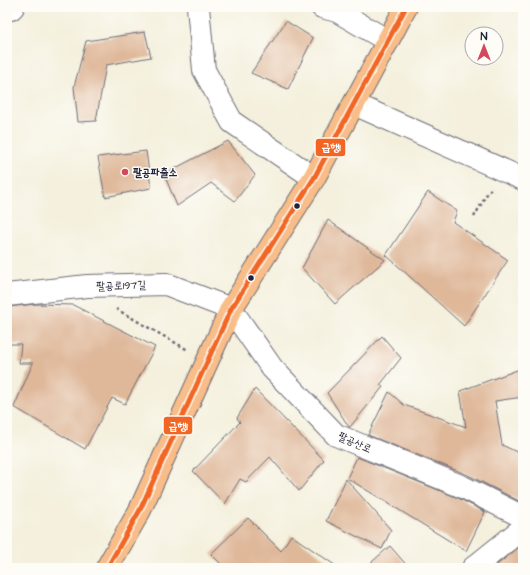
<svg xmlns="http://www.w3.org/2000/svg" width="530" height="575" font-family="'Architects Daughter','Poor Story',sans-serif">
	<rect width="100%" height="100%" fill="#fdfcf7"/>
	<filter id="ink" filterUnits="userSpaceOnUse"><feTurbulence type="fractalNoise" baseFrequency=".025" numOctaves="2"/><feDisplacementMap in="SourceGraphic" scale="8" xChannelSelector="R" yChannelSelector="G"/><feConvolveMatrix kernelMatrix="1 2 1 2 8 2 1 2 1" color-interpolation-filters="sRGB"/></filter>
	<filter id="wash" filterUnits="userSpaceOnUse"><feTurbulence type="fractalNoise" baseFrequency=".012" numOctaves="4" result="noise"/><feDisplacementMap in="SourceGraphic" scale="16" xChannelSelector="R" yChannelSelector="G"/><feGaussianBlur stdDeviation="0.9" result="paint"/><feColorMatrix in="noise" values="0 0 0 0 0 0 0 0 0 0 0 0 0 0 0 0 0 1.4 0 .05"/><feComposite in="paint" operator="in"/></filter>
	<g filter="url(#wash)">
		<rect width="100%" height="100%" fill="#f4f0dd"/>
		<g id="blocks">
			<path fill="#dfb89a" d="M286,21L313,38L288,89L251,73Z
				M145,32L151,57L106,65L96,121L78,122L74,87L86,41Z
				M228,141L255,175L235,201L211,183L177,206L164,174Z
				M146,151L151,188L105,197L98,157Z
				M428,192L457,211L453,222L508,260L464,326L386,255Z
				M328,220L385,260L335,304L302,268Z
				M36,304L73,305L155,347L125,404L112,398L85,449L14,407L33,363H19L21,344H7V307Z
				M382,336L401,358L380,385L383,387L350,427H349L327,393Z
				M520,369L523,385V397L495,401L502,445L523,455V503L468,475L368,435L389,392L404,405L466,427L460,391Z
				M255,389L324,460L299,491L270,457L246,482L240,479L225,504L193,471L240,422L237,418Z
				M357,457L458,498L485,512L466,551L347,478Z
				M346,479L391,530L382,549L326,521Z
				M248,518L281,551L291,535L339,568H225L211,554Z
				M523,544V568H493Z
				M390,546L409,568H365Z"/>
		</g>
	</g>
	<g filter="url(#ink)">
		<use href="#blocks" fill-opacity="0" stroke="#6c6a74" stroke-width="1"/>
		<g fill="none" stroke-linecap="round" stroke-linejoin="round">
			<g stroke="#6c6a74" stroke-width="24">
				<path id="minor" d="M198,7L204,70L232,122L314,178
					M322,7L337,11L388,41
					M7,8L11,9L13,7
					M354,104L523,179
					M7,295L87,286L166,284L231,309L272,368L336,435L463,487L523,517
					M473,568L523,528"/>
			</g>
			<g stroke="#6c6a74" stroke-width="24">
				<path id="major" d="M107,568L140,510L231,309L314,178L406,7"/>
			</g>
			<path stroke="#6c6a74" stroke-width="2.5" stroke-dasharray="3 3" stroke-linecap="butt" d="M474,217L488,192L491,189
				M116,309L188,350"/>
			<use href="#minor" stroke="#fff" stroke-width="22"/>
			<use href="#major" stroke="#f8bd88" stroke-width="22"/>
			<g stroke="#fdfcf7" stroke-width="8">
				<path id="bus-1" d="M107,568L140,510L231,309L314,178L406,7"/>
			</g>
			<use href="#bus-1" stroke="#f26522" stroke-width="5"/>
		</g>
	</g>
	<circle fill="#d1495b" stroke="#fdfcf7" stroke-width="1.5" cx="125" cy="172" r="4"/>
	<g fill="#22223b" stroke="#fdfcf7" stroke-width="1.5">
		<circle cx="297" cy="206" r="3.5"/>
		<circle cx="251" cy="278" r="3.5"/>
	</g>
	<g text-anchor="middle" stroke-width="3" stroke-linejoin="round" paint-order="stroke">
		<g font-size="11" font-weight="bold" fill="#22223b" stroke="#fdfcf7" text-anchor="start">
			<text x="133" y="176">팔공파출소</text>
		</g>
		<g font-size="11" fill="#22223b" stroke="#fdfcf7">
			<text transform="translate(121 285) rotate(-2)" y="4">팔공로197길</text>
			<text transform="translate(355 442) rotate(24)" y="4">팔공산로</text>
		</g>
	</g>
	<g stroke="#fdfcf7" stroke-width="1.5">
		<rect x="315" y="138" width="31" height="19" rx="4" fill="#f26522"/>
		<rect x="163" y="416" width="30" height="19" rx="4" fill="#f26522"/>
	</g>
	<g font-size="11" text-anchor="middle" font-weight="bold" fill="#fff">
		<text x="331" y="151">급행1</text>
		<text x="178" y="430">급행1</text>
	</g>
	<rect width="530" height="575" fill="none" stroke="#fdfcf7" stroke-width="24"/>
	<g transform="translate(484 46)"><circle r="19" fill="#fdfcf7" stroke="#a5a5ac"/>
	<path d="M0-3L7 15L0 10L-7 15Z" fill="#d1495b"/>
	<text y="-6" font-size="11" font-weight="bold" text-anchor="middle" fill="#22223b">N</text>
	</g>
</svg>
